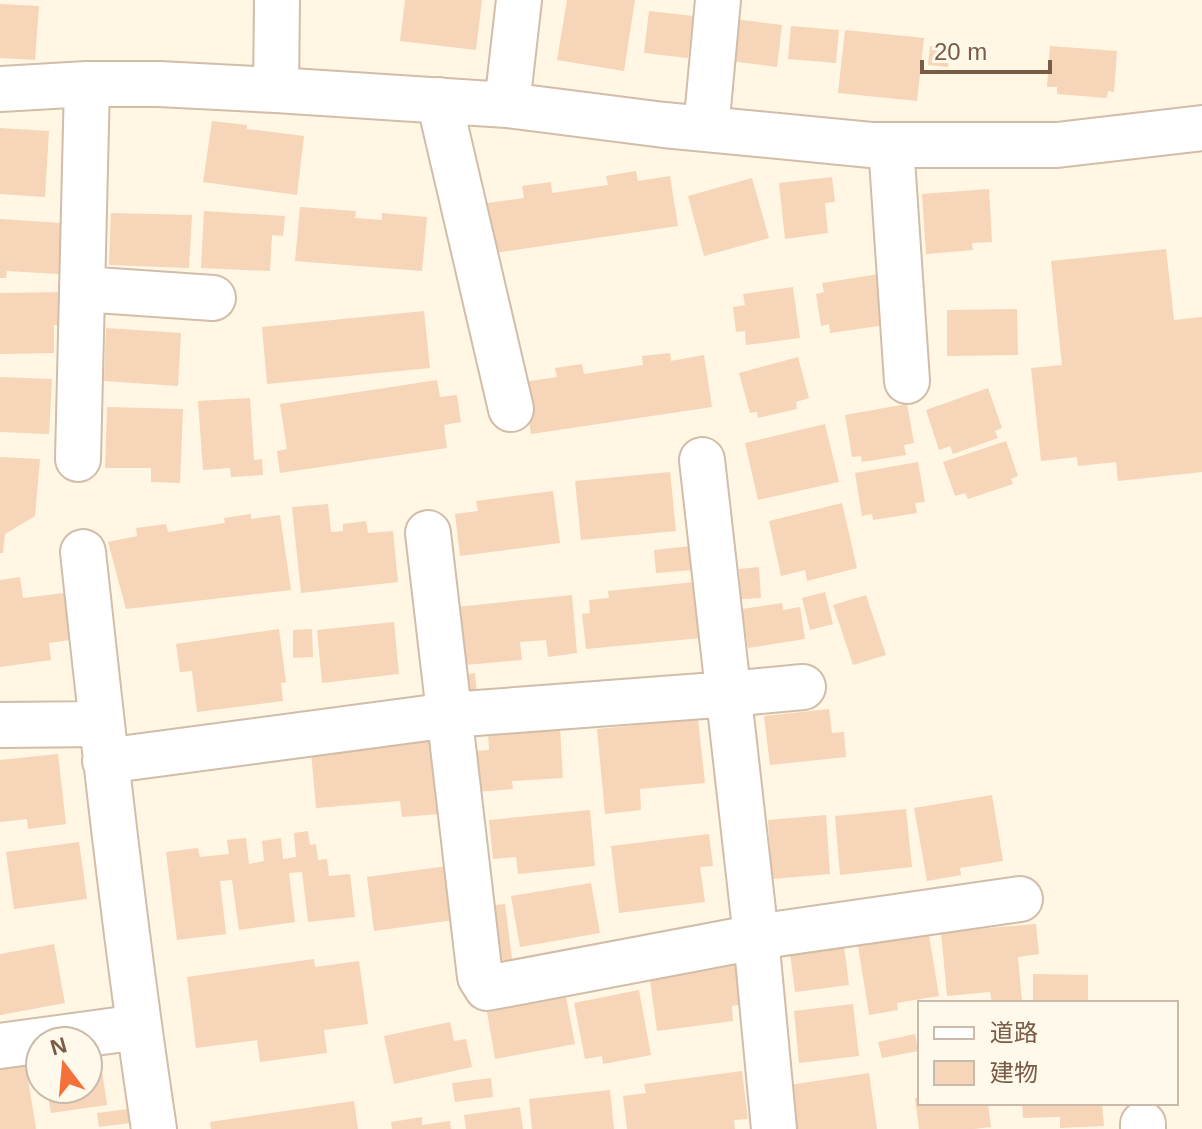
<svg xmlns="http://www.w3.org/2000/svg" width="1202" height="1129" font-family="Helvetica,'Noto Sans JP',sans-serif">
	<rect width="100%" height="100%" fill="#fff6e3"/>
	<path fill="#f7d5b8" d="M405,0H482L476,50L400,41Z
		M567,0H635L624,71L557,60Z
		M0,4L39,6L35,60L0,58Z
		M649,11L693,16L688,58L644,53Z
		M735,19L782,25L777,67L730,61Z
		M791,26L839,30L836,63L788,59Z
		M845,30L924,38L917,101L838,93Z
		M930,46L950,48L948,67L928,65Z
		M1050,46L1117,51L1114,92L1108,91L1107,98L1057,94V87H1047Z
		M212,121L247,125V129L304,136L297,195L203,182Z
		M0,128L49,131L45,197L0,194Z
		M636,171L638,181L670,176L678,226L495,253L487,203L524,198L522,186L551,182L552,193L608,185L606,176Z
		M832,177L835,202L825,203L828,233L785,239L779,183Z
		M752,178L769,238L704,256L688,196Z
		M989,189L992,242L972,243L973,250L926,254L922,194Z
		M300,207L356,211L355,218L382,220V213L427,217L422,271L295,261Z
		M204,211L285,216L283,236L272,235L270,271L201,268Z
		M111,213L192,215L189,268L109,265Z
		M0,219L62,223L59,274L7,271L6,278H0Z
		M1166,249L1174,320L1202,317V472L1118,481L1116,462L1078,466L1077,457L1041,461L1031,368L1062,365L1051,261Z
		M879,274L886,325L830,333L829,324L821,326L816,294L824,292L822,283Z
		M793,287L800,338L746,345L745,331L736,332L733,307L745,305L743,294Z
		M62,292V325H54V353L0,354V293Z
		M1017,309L1018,355L947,356V310Z
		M424,311L430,368L267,384L262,327Z
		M106,328L181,333L178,386L104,381Z
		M670,353L671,361L704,355L712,407L531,434L523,382L557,377L555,368L582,364L584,374L643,365L642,356Z
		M798,357L809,398L796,402L797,409L758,418L757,412L750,413L739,373Z
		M0,377L52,379L49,434L0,432Z
		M437,380L440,397L457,395L461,422L444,425L447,448L280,473L277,451L287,449L280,404Z
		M988,388L1002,428L995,431L998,438L953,454L950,446L939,450L926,410Z
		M250,398L254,460L262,459L263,475L231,477L230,468L203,470L198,401Z
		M907,404L914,443L904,445L906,455L862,462L861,456L852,457L845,415Z
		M107,407L183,409L180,483L151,482V468H105Z
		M825,424L839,482L758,500L745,443Z
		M1006,441L1018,476L1011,479L1013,484L968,499L965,493L955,496L943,462Z
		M0,457L40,459L35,516L5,534L3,553H0Z
		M918,462L925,502L915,503L917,513L873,520L872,514L862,516L855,473Z
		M670,472L676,531L581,540L575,481Z
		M553,491L560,543L460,556L455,514L478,511L476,501Z
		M842,503L857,568L807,581L805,570L781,576L769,521Z
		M328,504L331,532L343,531V524L366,521L368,533L393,531L398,582L301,593L292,507Z
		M251,514V519L280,515L291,590L126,609L108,542L137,536L136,528L166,524L168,532L225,523L224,518Z
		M691,546L693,570L656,573L654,550Z
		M759,567L761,598L741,599L739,569Z
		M20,577L23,598L64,593L70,640L49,643L51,660L0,667V580Z
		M695,582L701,638L586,649L582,614L590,613L589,600L609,598L608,591Z
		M825,592L833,624L810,630L802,598Z
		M572,595L577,653L548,657L546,640L520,642L522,660L465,665L464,648L460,649L456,607Z
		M866,595L886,655L853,665L833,605Z
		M782,603L783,610L800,607L805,639L748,648L742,609Z
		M394,622L399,674L322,683L317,630Z
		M279,629L286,682L281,683L283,701L197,712L192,671L180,672L176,644Z
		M312,629L313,657L293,658V630Z
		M475,673L477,694L461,695L459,675Z
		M829,709L832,733L844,732L846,757L770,765L764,716Z
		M698,719L705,783L640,789L641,810L605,814L597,729Z
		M560,728L563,778L512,781L513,789L476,792L474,751L489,750L488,733Z
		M434,741L440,814L402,817L400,801L316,808L311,752Z
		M58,754L66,824L28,829L27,819L0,822V760Z
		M992,795L1003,861L960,868L961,875L927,881L914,808Z
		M906,809L912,867L840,875L835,816Z
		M590,810L595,866L518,874L516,857L493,859L489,820Z
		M826,815L830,874L772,879L768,820Z
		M308,831L310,845L316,844L318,860L327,859L329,876L350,874L355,917L308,922L302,872L289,873L295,922L239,930L232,880L220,881L226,934L177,940L166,852L198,848L200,857L229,854L227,840L246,838L249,864L264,861L262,841L281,838L283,859L296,857L294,833Z
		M709,834L713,866L700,867L705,902L619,913L611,846Z
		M79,842L87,899L14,909L6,852Z
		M447,866L454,920L374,931L367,877Z
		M591,883L600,933L520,947L511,896Z
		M505,904L513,966L494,969L486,906Z
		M1036,924L1039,954L1018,957L1022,1001L992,1003L990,992L947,996L941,932Z
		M929,935L939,996L897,1003L898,1010L869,1015L858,946Z
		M54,944L65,1003L0,1015V954Z
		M844,946L849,985L795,992L790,953Z
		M314,959L315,967L359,961L368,1024L324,1030L327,1053L260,1062L257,1040L196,1048L187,977Z
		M738,963L743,1004L732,1006L733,1021L657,1031L649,973Z
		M1033,974L1088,975V1003H1033Z
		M639,990L651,1055L603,1064L602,1056L585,1059L574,1003Z
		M566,997L575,1044L495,1059L487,1012Z
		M853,1004L859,1056L799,1063L794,1011Z
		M450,1022L454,1041L466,1039L472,1067L394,1084L384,1036Z
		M915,1034L918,1051L882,1058L878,1042Z
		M98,1044L107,1105L51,1113L47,1089H88V1046Z
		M24,1054L36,1129H0V1058Z
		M742,1071L748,1119L734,1120L735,1129H627L623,1096L646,1093L644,1084Z
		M869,1073L877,1129H796L789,1085Z
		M491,1078L493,1097L455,1102L452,1083Z
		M610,1090L614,1129H532L529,1099Z
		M915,1098H920V1103H988L991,1127L974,1129H919Z
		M354,1101L358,1129H211L210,1122Z
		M1022,1103H1102L1104,1126L1060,1128V1117L1023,1118Z
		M520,1107L523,1129H466L464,1115Z
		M129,1109L130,1123L99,1127L97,1113Z
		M422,1117V1125L450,1121L451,1129H392L391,1122Z"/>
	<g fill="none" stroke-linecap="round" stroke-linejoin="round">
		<g stroke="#d1bda8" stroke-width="48">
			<path id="minor" d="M0,89L87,84H159L276,90L507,105L664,125L871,145H1057L1202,128
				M276,90L277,0
				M439,100L511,409
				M507,105L519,0
				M706,129L718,0
				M891,145L907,381
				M82,289L213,298
				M78,459L87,84
				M702,460L756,937L774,1129
				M428,533L480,977L487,988L756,937L1020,899
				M83,552C104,745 125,937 154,1129
				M0,725L102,724
				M105,761L450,715L729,694L803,687
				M0,1046L139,1027
				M1143,1124V1129"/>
		</g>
		<use href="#minor" stroke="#fff" stroke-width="44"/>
	</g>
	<rect x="918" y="1001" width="260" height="104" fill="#fff9ec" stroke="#cabaaa" stroke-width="2"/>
	<rect x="934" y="1027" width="40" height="12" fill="#ffffff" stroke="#cabaaa" stroke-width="2"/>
	<text x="990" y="1041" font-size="24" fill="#7a5c46">道路</text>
	<rect x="934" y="1061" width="40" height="24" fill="#f7d5b8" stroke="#cabaaa" stroke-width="2"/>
	<text x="990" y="1081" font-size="24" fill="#7a5c46">建物</text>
	<g transform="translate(64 1065) rotate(344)"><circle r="38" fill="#fff9ec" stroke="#cabaaa" stroke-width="2"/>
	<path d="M0-6L14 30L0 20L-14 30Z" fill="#f5713c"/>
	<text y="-12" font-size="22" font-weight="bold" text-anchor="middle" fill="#7a5c46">N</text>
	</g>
	<path d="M922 60v12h128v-12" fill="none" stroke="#7a5c46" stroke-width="4"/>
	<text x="934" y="60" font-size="24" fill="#7a5c46" stroke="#fff9ec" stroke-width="6" paint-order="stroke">20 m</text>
</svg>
